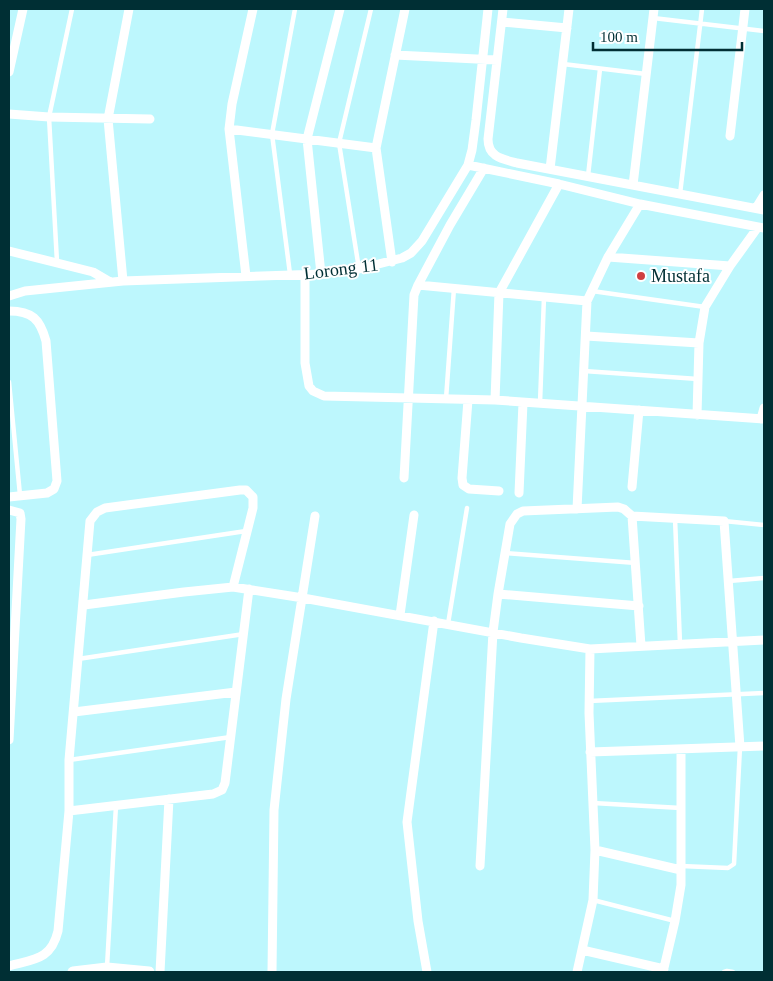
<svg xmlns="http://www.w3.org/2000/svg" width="773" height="981" font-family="Georgia,serif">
	<rect width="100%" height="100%" fill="#bdf7fd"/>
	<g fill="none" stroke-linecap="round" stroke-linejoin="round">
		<path stroke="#fff" stroke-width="4.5" d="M653,18L764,31
			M563,64L646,74
			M588,176L600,69
			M680,194L702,9
			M57,262L49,117L72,9
			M359,269L339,143L371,9
			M290,274L272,134L295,9
			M592,291L705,307
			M584,371L698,379
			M9,382L20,495
			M446,399L454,288
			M540,403L544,297
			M675,518L680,644
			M724,521L764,525
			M505,553L636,563
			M87,555L246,531
			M729,581L764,578
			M448,624L467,508
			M78,659L244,634
			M589,701L764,693
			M69,760L231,737
			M593,803L681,808
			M681,866L728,868L734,864L740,747
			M593,900L675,921
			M107,967L116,805
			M724,972L727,971L733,972"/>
		<path stroke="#fff" stroke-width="9" d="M503,9L488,139C488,157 502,159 517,163L764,210
			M502,22L567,28
			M395,55L497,60
			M9,72L23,9
			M9,114L49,117L150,119
			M229,129L376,148
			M730,136L745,9
			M468,165L559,184L640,204L764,228
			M550,169L569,9
			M633,185L654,9
			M756,208L764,195
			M9,251L93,272L110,282
			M608,257L730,266
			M392,262L376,148L405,9
			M305,274V363L309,386L313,391L324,396L495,400L764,419
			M321,274L307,139L340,9
			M246,276L229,129L232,104L253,9
			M123,281L108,119L129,9
			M418,285L587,301
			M9,296L25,291L123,281L321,274L359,269L402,258L411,253L422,241L468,165L472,150L476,120L488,9
			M9,311C32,311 40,319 46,341L57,481L54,489L47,493L9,497
			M586,336L699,343
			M468,400L462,478L463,485L469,489L499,491
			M495,400L499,293L559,184
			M697,415L699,343L705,307L730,266L758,227
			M761,419L764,408
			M404,478L414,295L418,285L450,225L484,168
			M632,487L639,410
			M519,493L523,403
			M577,509L587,301L608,257L640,204
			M9,510L20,513L21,519L9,740
			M632,516L724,521L740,747
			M498,594L639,606
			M84,605L184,592L233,587L303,598L521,638L590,649L764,640
			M400,615L414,515
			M74,712L236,692
			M590,752L764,746
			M69,811L213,794L222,790L225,783L249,589
			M595,850L681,870
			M480,866L493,632L498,594L510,524L517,514L523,511L618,507L624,509L632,516L641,646
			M582,950L664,969
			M9,966C34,959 51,960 58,931L69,811V760L90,521L97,512L105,508L240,490H246L253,497V508L233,587
			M160,972L169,799
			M272,972L274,810L286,699L315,516
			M427,972L418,921L407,822L434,621
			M577,972L593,900L595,850L589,713L590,649
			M663,972L675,921L681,885V749"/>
		<path stroke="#fff" stroke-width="11" d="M73,972L107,968L149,972"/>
	</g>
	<circle fill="#cf4041" stroke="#fff" stroke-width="2" cx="641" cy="276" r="5"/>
	<g text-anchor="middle" stroke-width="4" stroke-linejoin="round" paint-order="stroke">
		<g font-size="18" fill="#002f34" stroke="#fff">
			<text transform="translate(341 269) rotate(-7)" y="6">Lorong 11</text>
		</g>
		<g font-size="18" fill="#002f34" stroke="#fff" text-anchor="start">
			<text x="651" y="282">Mustafa</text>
		</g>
	</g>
	<rect width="773" height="981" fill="none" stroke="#002f34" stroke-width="20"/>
	<path d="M593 42v8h149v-8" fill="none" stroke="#002f34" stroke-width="2.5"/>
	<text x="600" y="42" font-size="15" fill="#002f34" stroke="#ffffff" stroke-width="4" paint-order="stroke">100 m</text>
</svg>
